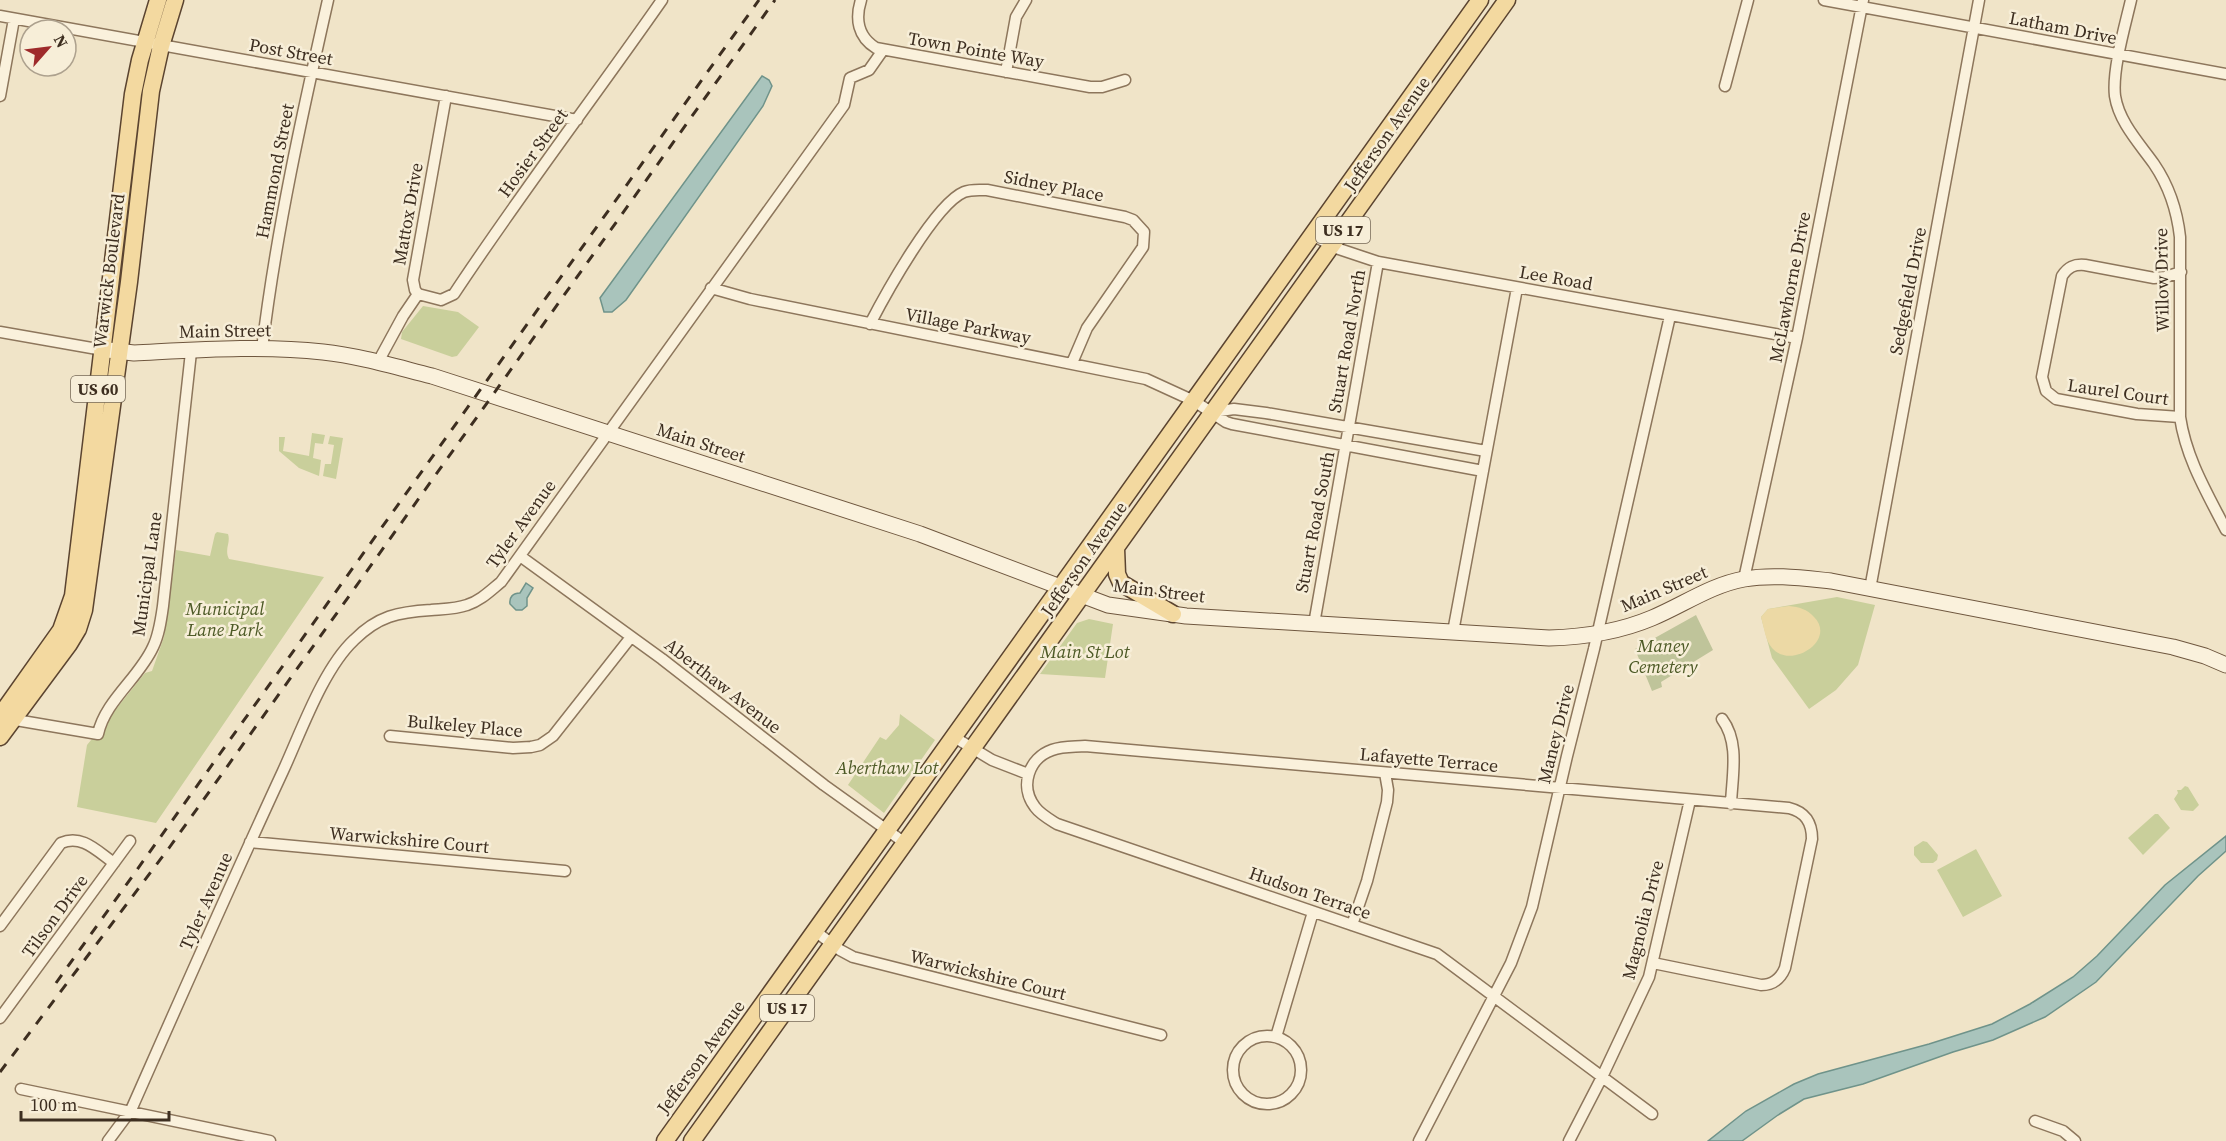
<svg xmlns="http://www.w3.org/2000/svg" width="2226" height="1141" font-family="'Source Serif 4',serif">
	<rect width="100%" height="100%" fill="#f0e4c8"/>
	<path fill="#c9cf9b" d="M423,306L458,312L479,327L457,356L452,357L401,339L402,332Z
		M312,433L325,435L323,444L315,443L313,458L321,460L319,476L299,468L279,451V437H285L283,451L309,456Z
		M330,436L343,438L336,479L323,476L325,464H331L334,445L328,444Z
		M217,532L228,534C231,543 224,549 229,559L324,577L156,823L77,807L87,745L145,673L152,671L164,637L176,550L210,556L215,534Z
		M1837,597L1875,605L1858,665L1836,690L1809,709L1772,658L1761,617L1768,609Z
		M1089,619L1113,624L1105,678L1040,674L1077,623Z
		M900,714L935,740L884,813L848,785L880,737L886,740L899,725Z
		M2185,786L2188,787L2199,805L2193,811L2181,810L2174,799L2178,793L2177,790H2181Z
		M2155,814H2158L2170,828L2143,855L2128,838Z
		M1927,842L1938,855L1937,860L1933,863H1921L1914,855V847L1923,841Z
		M1976,849L2002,896L1963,917L1937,870Z"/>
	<path fill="#ecd9a5" d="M1789,606C1799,607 1807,609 1814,617C1837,640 1791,670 1772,648C1765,640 1764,627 1761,617L1768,609Z"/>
	<path fill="#bfc49a" d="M1696,615L1713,650L1661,682L1662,687L1652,691L1635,649Z"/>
	<path fill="#a9c4bc" stroke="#6f938a" stroke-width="1.5" d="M762,76L769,80L772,86L763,106L626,300L612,312H604L600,298Z
		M526,583L533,588L527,598V606L522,610H516L510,604C509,597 513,593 520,593Z
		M2226,836V851L2198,876L2096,982L2045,1017L1993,1040L1953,1052L1863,1084L1804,1099L1778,1115L1742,1141H1708L1746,1111L1794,1084L1818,1074L1929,1044L1992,1024L2030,1004L2073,977L2097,956L2165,885Z"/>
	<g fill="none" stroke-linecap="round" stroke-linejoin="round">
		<g stroke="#8d765c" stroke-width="13">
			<path id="street" d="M861,0C855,19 858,37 876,48L1090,87H1102L1125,80
				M1824,0L2226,74
				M2131,0C2125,26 2112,70 2115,96C2119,122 2139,143 2154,164C2169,186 2177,210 2180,237V417C2186,458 2207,493 2226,530
				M0,16L577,120
				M1006,72L1016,17L1026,0
				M1725,86L1748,0
				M0,96L14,19
				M1312,235L1339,249L1378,262L1797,338
				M711,288L750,299L1146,379L1194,401L1226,422L1232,424L1483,471
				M418,294L441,300L454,294C520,194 593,99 662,0
				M418,294L415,290L413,280L446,96
				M870,324C885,295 935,204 964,192C971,189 979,190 987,190L1125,217L1133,220L1144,232L1143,247L1087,328L1072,363
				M0,332L103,350
				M262,349C276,232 302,115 328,0
				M378,362L403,316L418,294
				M1213,412L1234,409L1266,413L1486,451
				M2180,417L2137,414L2056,399L2046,391L2042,377L2062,276C2068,267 2074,264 2085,265L2154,278L2165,277L2181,272
				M520,556L662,659L824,785L905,843
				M1744,579L1797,338L1863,0
				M1870,589L1979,0
				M1314,624L1378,262
				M1453,632L1517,288
				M10,719L98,734C105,701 139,678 153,647C159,635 161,620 163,606L191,352
				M1722,719C1740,743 1732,776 1731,804
				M390,736L513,748L531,747L540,745L553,736L631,637
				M954,737L992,760L1028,774
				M250,842L565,871
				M1352,925L1367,881L1387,802L1388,790L1385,773
				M0,926L61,843C82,834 97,851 114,863
				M815,931L840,950L853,957L1161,1035
				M0,1018L130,841
				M1233 1070a34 34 0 1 1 68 0a34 34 0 1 1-68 0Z
				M1276,1037L1313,912
				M21,1089L270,1141
				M1652,1114L1437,954L1057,824C1049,819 1040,814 1035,807C1019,786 1029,758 1052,750C1063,746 1074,747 1085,746L1789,808C1805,812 1812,822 1812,839L1785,968C1780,980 1772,985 1761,985L1653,963
				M2035,1121L2063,1131L2075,1141
				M108,1141L131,1110C181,997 231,883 283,771C301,732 323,669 354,640C378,616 398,612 431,610C443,609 456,609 467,605C480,601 490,591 501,582L844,105L850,78L869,70L883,50
				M1419,1141L1511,963L1532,907L1567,756L1594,649L1670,316
				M1569,1141L1602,1077L1649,977L1690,800"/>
		</g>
		<g stroke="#6f573f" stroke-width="17">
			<path id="secondary" d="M108,350L134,353C195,350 262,345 323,352C360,356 396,367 432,376L920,534L1108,605L1186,616L1549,638C1584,637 1619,632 1652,618C1683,605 1711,585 1744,579C1773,574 1802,578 1831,581L2173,647L2205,656L2226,665"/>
		</g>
		<g stroke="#5b4430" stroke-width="19">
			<path id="primary" d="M1116,548L1117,574L1121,583L1173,614
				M0,716L61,630L73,596L133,94L140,60L158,0
				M0,737L69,644L78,629L84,610L129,282L151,91L161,46L175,0
				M665,1141L1480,0
				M692,1141L1507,0"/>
		</g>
		<use href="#street" stroke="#faf1dc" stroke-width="10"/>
		<use href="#secondary" stroke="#faf1dc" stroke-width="15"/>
		<use href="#primary" stroke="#f3d9a0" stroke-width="16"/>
		<path stroke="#3d2e20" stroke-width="3" stroke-dasharray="10 10" stroke-linecap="butt" d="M56,983L759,0
			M0,1072L169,848L775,0"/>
	</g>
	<g text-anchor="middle" stroke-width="5" stroke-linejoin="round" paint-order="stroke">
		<g fill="#f7eed8" stroke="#756857" stroke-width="1.5">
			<rect x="1316" y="217" width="54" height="26" rx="4.5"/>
			<rect x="71" y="376" width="54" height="26" rx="4.5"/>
			<rect x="760" y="995" width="54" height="26" rx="4.5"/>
		</g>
		<g font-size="16" font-weight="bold" fill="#3d2e20">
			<text x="1343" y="236">US 17</text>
			<text x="98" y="395">US 60</text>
			<text x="787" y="1014">US 17</text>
		</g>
		<g font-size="18" fill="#3d2e20" stroke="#f7eed8">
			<text transform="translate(2063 28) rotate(11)" y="6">Latham Drive</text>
			<text transform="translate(976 50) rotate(10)" y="6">Town Pointe Way</text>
			<text transform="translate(291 52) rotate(10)" y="6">Post Street</text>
			<text transform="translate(1387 134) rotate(-55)" y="6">Jefferson Avenue</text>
			<text transform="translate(533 153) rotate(-54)" y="6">Hosier Street</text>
			<text transform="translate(275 171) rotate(-79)" y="6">Hammond Street</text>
			<text transform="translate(1054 186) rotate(11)" y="6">Sidney Place</text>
			<text transform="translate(408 214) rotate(-80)" y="6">Mattox Drive</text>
			<text transform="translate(109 271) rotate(-83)" y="6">Warwick Boulevard</text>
			<text transform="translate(1556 278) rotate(10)" y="6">Lee Road</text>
			<text transform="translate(2162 280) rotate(-91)" y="6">Willow Drive</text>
			<text transform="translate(1790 287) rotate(-79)" y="6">McLawhorne Drive</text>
			<text transform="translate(1908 291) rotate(-79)" y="6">Sedgefield Drive</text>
			<text transform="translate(968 326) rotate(11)" y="6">Village Parkway</text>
			<text transform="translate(225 331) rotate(-1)" y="6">Main Street</text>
			<text transform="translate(1347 341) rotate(-80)" y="6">Stuart Road North</text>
			<text transform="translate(2118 392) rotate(8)" y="6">Laurel Court</text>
			<text transform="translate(701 443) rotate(18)" y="6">Main Street</text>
			<text transform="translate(1315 522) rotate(-79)" y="6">Stuart Road South</text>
			<text transform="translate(521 524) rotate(-54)" y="6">Tyler Avenue</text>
			<text transform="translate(1084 559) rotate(-55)" y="6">Jefferson Avenue</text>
			<text transform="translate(147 574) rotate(-82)" y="6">Municipal Lane</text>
			<text transform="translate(1664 589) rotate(-23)" y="6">Main Street</text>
			<text transform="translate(1159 591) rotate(7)" y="6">Main Street</text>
			<text transform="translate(723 686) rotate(38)" y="6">Aberthaw Avenue</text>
			<text transform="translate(465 726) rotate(5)" y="6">Bulkeley Place</text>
			<text transform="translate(1556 734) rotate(-76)" y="6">Maney Drive</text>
			<text transform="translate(1429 760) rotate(5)" y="6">Lafayette Terrace</text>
			<text transform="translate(409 840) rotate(5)" y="6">Warwickshire Court</text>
			<text transform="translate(1310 893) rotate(19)" y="6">Hudson Terrace</text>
			<text transform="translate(206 901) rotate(-66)" y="6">Tyler Avenue</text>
			<text transform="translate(55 916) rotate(-54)" y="6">Tilson Drive</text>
			<text transform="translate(1643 920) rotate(-76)" y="6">Magnolia Drive</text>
			<text transform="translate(988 975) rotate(14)" y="6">Warwickshire Court</text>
			<text transform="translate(701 1057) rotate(-54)" y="6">Jefferson Avenue</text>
		</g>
		<g font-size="18" font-style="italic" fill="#4d5a26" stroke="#f7eed8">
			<text x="225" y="615">Municipal<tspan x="225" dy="21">Lane Park</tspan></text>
			<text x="1663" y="652">Maney<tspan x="1663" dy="21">Cemetery</tspan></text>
			<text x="1085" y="658">Main St Lot</text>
			<text x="887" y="774">Aberthaw Lot</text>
		</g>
	</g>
	<g transform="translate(48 48) rotate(62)"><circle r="28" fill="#f7eed8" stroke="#ada18e" stroke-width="1.5"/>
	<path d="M0-4.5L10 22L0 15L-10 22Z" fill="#9e2a2b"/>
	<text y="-9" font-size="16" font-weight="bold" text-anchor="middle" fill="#3d2e20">N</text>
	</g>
	<path d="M21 1111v9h148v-9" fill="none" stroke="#3d2e20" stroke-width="3"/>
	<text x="30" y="1111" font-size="18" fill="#3d2e20" stroke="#f7eed8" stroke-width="4.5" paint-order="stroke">100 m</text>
</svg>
